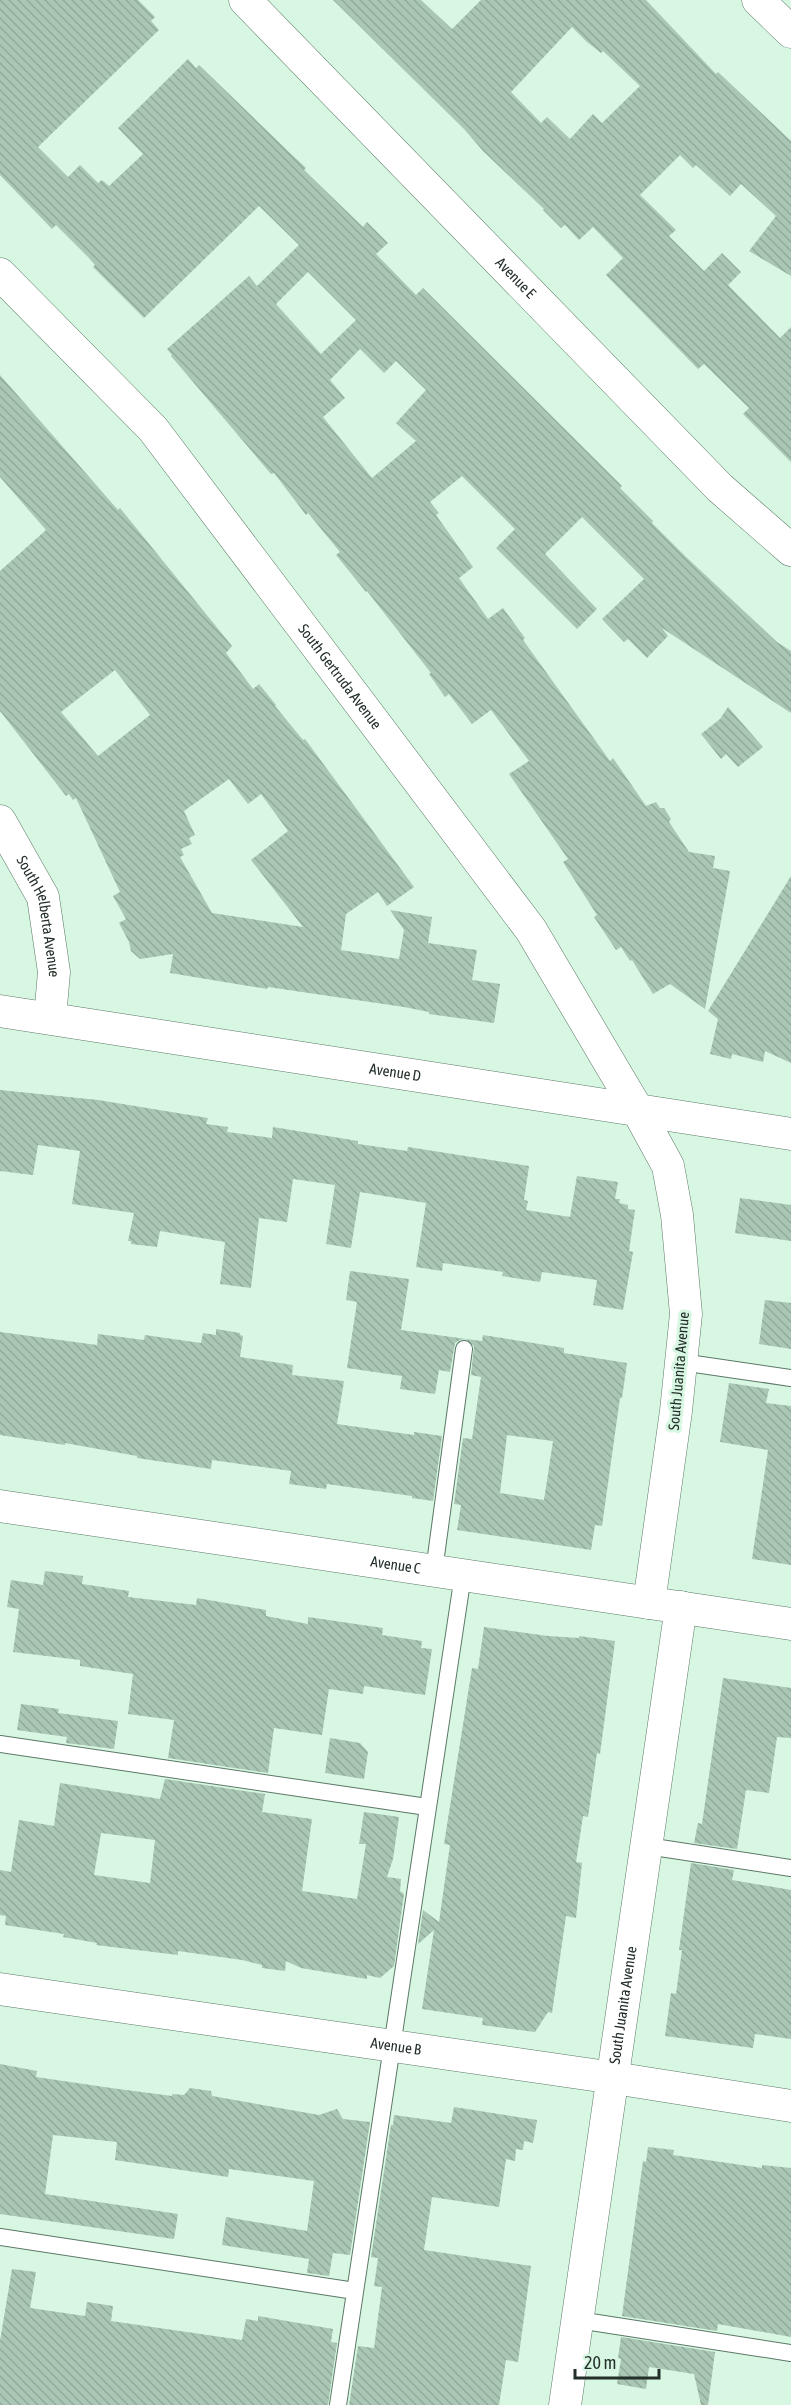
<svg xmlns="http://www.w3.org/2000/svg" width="791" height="2405" font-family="'Asap Condensed',sans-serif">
	<defs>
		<pattern id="building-back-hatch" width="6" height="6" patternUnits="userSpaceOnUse" patternTransform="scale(1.5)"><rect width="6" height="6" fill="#a9c7b4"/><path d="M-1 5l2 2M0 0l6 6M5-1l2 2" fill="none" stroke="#91ab9b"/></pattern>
	</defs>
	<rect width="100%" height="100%" fill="#d7f7e2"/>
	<path fill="url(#building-back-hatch)" fill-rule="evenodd" d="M0,0H138L155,17L151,21L159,30L38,147L68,177L80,165L98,183L102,180L109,186L143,154L118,128L188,59L196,68L199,65L289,152L306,168L304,170L363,227L367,222L388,243L376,254L416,295L423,288L622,486L620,488L653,521L652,523L685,556L777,642L791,651V713L662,628L668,636L647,658L628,639L624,642L602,619L644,579L582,517L545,554L597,609L577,629L496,548L515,529L462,476L430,502L439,513L436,515L473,567L459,578L488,619L503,608L525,638L523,640L610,761L613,758L646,806L656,802L660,808H664L671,819L669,822L689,852L715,856L713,868L730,871L705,1009L670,984L653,994L632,960L630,961L621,947L616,950L594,917L597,915L563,862L568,859L509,774L529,761L491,710L472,724L449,694L445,697L429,674L431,673L367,591L366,592L336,555L340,552L308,513L306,515L274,473L271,474L171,356L172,355L167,349L249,276L257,286L299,245L259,206L144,318L93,267L95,265L89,258L56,225L52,229L0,175ZM308,272L356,320L321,354L276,304ZM360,349L384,373L396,361L426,390L396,423L416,441L372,478L323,417L345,398L330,380Z
		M333,0H421L452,29L481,0H646L716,74L718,72L791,141V276L749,251L776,216L741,184L730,196L696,165L693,168L680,155L640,195L676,230L669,236L704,271L722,253L741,272L728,285L780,338L791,327V462L743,414L749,408L704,364L698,369L606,275L623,258L593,227L579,240L565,225L561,228L543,210L544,209L483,151L465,130ZM572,27L587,42L601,53L603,51L640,86L602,123L593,114L570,139L547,117L541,123L511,92Z
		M0,375L118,510L120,508L232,646L226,653L253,689L259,684L276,705L275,706L303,740L305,739L414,887L387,906L378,892L346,914L341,950L399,959L404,930L390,910L432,917L428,943L477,950L472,980L500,984L494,1023L429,1014V1012L404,1007L268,987L267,989L170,973L173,954L140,959L131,951L129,942L119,923L126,919L113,896L120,892L76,798L73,800L69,794L66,796L0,711V571L46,530L0,477ZM115,670L150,715L98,756L61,712ZM229,779L248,804L261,794L288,831L251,860L303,927L212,913L180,857L184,855L181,849L192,844L189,838L195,835L184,811Z
		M728,707L763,747L738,767L726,754L721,759L701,734L720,719Z
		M791,876V1063L765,1051L763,1062L732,1054L731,1059L710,1054L718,1019L708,1011Z
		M0,1090L98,1100L208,1118L206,1124L228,1127L227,1132L272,1138L273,1127L358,1141V1144L407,1151L408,1147L529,1166L524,1200L528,1201L526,1210L570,1217L577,1176L618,1182L615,1199H620L619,1203L628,1205V1209L635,1210L629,1251L633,1252L623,1310L593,1305L597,1280L542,1272L540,1282L502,1276L503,1272L443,1263L442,1271L416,1267L426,1203L360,1192L351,1248L326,1244L335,1185L293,1179L287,1222L259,1218L251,1288L220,1284L225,1242L160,1231L157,1247L131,1244V1241H128L134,1213L72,1204L80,1151L38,1145L33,1175L0,1171Z
		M740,1198L791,1205V1241L735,1233Z
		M350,1271L409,1279L401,1330L466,1339L460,1340L455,1343L450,1372L439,1370L435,1394L400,1389L402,1376L347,1368L357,1302L346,1300Z
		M765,1300L791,1303V1349L759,1344Z
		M216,1329L240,1333V1335L243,1336L240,1357L293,1365L292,1375L344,1381L337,1424L414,1435V1432L442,1436L433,1501L412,1498V1496L327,1484L326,1489L289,1484L291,1471L212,1460L211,1469L137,1458V1456L65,1443V1445L0,1435V1332L97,1345L98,1334L144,1340L145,1335L201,1343L203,1333L216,1335Z
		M483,1335L564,1348V1353L627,1363L622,1398H620L602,1526L595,1525L591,1550L457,1530L461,1505L454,1504L463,1438L472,1439L481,1377L471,1375L474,1346L466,1339L482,1341ZM507,1435L553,1441L544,1500L500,1493Z
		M729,1383L769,1389L766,1403L791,1406V1565L752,1559L768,1450L720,1442Z
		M45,1571L83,1576L82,1584L129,1591L128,1597L196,1605L197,1598L266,1610V1616L308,1624V1617L383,1628L382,1635L422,1641L421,1648L432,1649L425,1695L364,1686L363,1694L329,1689L322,1735L274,1728L268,1773L168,1758L174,1720L128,1714L133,1674L80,1666V1660L13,1652L19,1609L7,1607L11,1580L43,1585Z
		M484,1627L548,1636L579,1638V1636L615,1641L600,1754L597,1753L588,1817L583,1816L576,1862L582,1863L576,1918L566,1916L552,2013L548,2012L535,2032L482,2025L483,2018L422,2009L434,1930L418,1944L423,1910L439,1922L450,1845L444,1844L472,1668L478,1669Z
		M723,1678L791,1688V1738L777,1737L769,1793L746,1790L737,1849L694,1843L698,1823L702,1824Z
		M21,1704L59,1709L58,1713L118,1721L114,1749L66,1743L67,1737L17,1730Z
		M330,1738L360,1743L368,1752L364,1779L325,1773Z
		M165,1779L265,1794L262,1812L312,1819L302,1891L357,1899L366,1844H359L364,1812L399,1817L393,1859L387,1877L401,1879L400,1891L404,1894L394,1966L380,1978L367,1975V1979L301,1968L286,1961L285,1971L262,1968V1965L242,1960L178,1951V1955L96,1945L97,1943L63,1937L64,1934L5,1925L6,1916L0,1915V1870L11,1872L19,1820L54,1826L60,1783L160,1799ZM101,1833L155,1840L150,1883L94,1875Z
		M691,1863L734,1870L732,1880L791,1890V2039L755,2034L753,2048L665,2036L671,1993L676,1994L682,1950H679Z
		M0,2064L37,2071L36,2077L111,2088L172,2096V2094L184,2095L190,2088L211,2091L212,2096L319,2115L337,2109L343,2119L370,2122L350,2255L333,2253L329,2276L307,2273L309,2259L222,2245L226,2217L307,2231L314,2181L229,2169L228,2177L115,2160L117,2142L53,2135L45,2194L178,2214L174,2239L0,2214Z
		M454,2107L537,2120L533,2143L524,2141L523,2150L516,2149L515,2161L506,2159L499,2207L432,2197L424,2250L531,2266L518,2362L506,2360L499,2405H349L358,2346L374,2348L382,2287L374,2286L378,2258L371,2257L391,2125H393L394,2115L451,2123Z
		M648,2147L674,2150L673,2155L762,2168V2165L791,2168V2337L718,2324L717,2331L622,2316L643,2161L646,2162Z
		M12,2269L36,2272L30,2308L85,2316L87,2302L113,2306L111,2321L242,2340L246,2319L258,2321V2316L333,2329L331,2342L337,2343L328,2405H0V2341Z
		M621,2337L715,2352L708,2405H701L694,2374L649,2367L646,2389L617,2384L621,2359L618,2358Z"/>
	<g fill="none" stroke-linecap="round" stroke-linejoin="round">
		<g stroke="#5c7867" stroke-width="18">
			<path id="service" d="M681,1362L791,1378
				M434,1571L464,1349
				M0,1744L427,1807
				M647,1846L791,1868
				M0,2237L355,2291
				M578,2320L791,2353
				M338,2405L463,1575"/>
		</g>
		<g stroke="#5c7867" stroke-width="33">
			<g id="minor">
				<path id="s1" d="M245,0L720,488L791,550"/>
				<path d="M758,0L791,32"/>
				<path id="s2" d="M0,274L153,429L531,930L638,1111L668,1166L677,1215L686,1314L676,1411L649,1603"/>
				<path id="s3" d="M0,821L43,897L54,972L50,1018"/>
				<path id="s4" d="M0,1011L791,1134"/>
				<path id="s5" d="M0,1506L791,1624"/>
				<path id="s6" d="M0,1989L614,2078L791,2106"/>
				<path id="s7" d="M565,2405L681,1607"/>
			</g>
		</g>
		<use href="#service" stroke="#fff" stroke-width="16"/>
		<use href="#minor" stroke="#fff" stroke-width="32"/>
	</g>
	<g text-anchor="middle" stroke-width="6" stroke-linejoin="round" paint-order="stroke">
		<g font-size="15" fill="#232f28" stroke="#d7f7e2">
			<text dy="5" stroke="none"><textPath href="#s1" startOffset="388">Avenue E</textPath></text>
			<text dy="5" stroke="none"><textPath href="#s2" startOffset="528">South Gertruda Avenue</textPath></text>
			<text dy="5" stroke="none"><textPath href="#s3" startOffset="105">South Helberta Avenue</textPath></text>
			<text dy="5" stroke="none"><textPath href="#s4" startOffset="400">Avenue D</textPath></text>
			<text transform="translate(679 1371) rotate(-85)" y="5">South Juanita Avenue</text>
			<text dy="5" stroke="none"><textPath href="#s5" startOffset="400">Avenue C</textPath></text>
			<text dy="5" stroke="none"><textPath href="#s7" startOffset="404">South Juanita Avenue</textPath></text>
			<text dy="5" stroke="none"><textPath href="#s6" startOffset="400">Avenue B</textPath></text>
		</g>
	</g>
	<path d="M575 2369v9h84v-9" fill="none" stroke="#232f28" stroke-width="3"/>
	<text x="584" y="2369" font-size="18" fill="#232f28" stroke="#d7f7e2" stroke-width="4.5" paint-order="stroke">20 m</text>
</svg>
